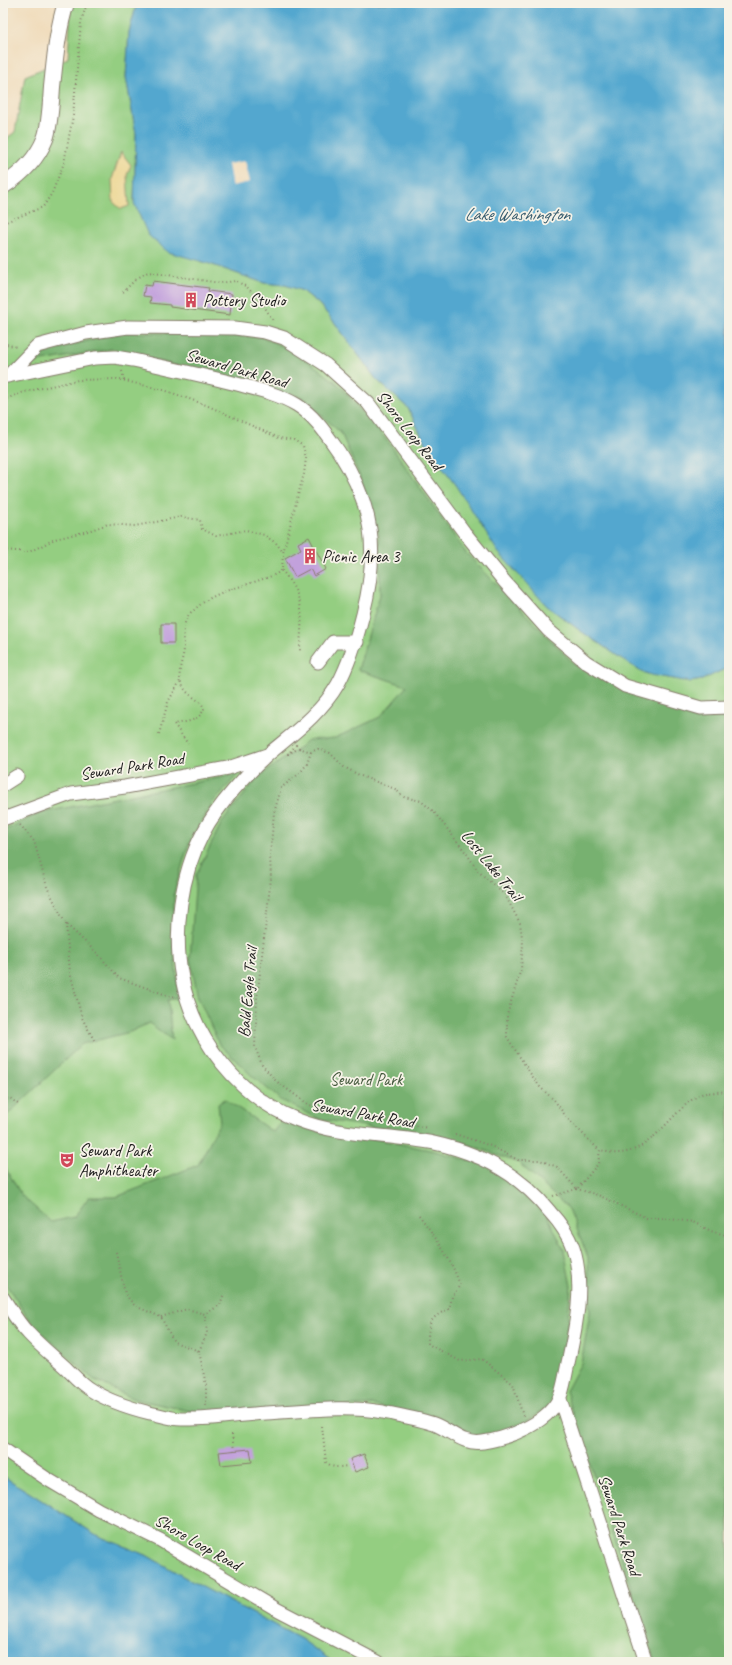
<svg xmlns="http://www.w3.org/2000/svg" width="732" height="1665" font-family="Caveat,sans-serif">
	<rect width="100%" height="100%" fill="#f7f3e8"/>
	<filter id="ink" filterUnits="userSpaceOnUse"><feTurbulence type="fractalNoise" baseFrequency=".025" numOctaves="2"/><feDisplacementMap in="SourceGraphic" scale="8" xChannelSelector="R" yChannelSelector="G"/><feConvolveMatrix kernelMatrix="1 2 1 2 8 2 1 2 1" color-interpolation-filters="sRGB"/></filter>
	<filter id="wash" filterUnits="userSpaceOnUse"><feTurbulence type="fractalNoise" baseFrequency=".012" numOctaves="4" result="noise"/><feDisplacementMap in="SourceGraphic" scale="16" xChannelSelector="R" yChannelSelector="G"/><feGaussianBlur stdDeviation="0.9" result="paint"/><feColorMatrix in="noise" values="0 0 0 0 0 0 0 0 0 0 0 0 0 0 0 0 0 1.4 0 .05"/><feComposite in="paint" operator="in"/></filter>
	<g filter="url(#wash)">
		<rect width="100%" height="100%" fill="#f0dbba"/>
		<path fill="#94ce81" stroke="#58754e" d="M71,3H137L129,32L126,77L136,134L134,203L201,262L207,263L264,283L285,285L303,291L319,304L335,323L376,379L408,408L427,447L547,606L582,632L640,671L651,675L690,682L702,680L729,667V1662H333L301,1639L193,1582L146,1555L98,1536L3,1476V141L15,132L25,76L68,58Z"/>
		<path fill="#77b16f" stroke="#4a6646" d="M123,332L262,337L298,353L338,384L389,443L466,553L575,665L696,720L729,715V1662H655L566,1391L581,1363L590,1313L588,1257L569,1209L519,1163L451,1138L428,1136L319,1119L281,1100L251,1075L219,1044L198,997L190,959L196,875L221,824L258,777L299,748L308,740L335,738L380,717L407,686L358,670L380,595L379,535L362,482L341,433L303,398L112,349L31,363L51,350Z
			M238,774L213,802L188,846L174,893V950L179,998L168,1000L172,1040L149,1023L130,1032L82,1044L3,1119V831L40,813Z
			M225,1099L273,1132L282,1120L435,1151L496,1168L545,1211L564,1250L571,1286L560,1399L527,1421L500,1435L473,1436L429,1417L372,1405L209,1415L134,1399L93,1379L34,1326L3,1280V1164L22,1196L51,1222L74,1217L89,1197H116L198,1165L220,1122L218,1104Z"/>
		<path fill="#eeda9e" stroke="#857b5d" d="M121,152L131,165L127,175L129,206L121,209L113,202L112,179Z"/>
		<path fill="#53a7cf" stroke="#386276" d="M137,3H729V667L702,680L690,682L651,675L640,671L582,632L547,606L498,552L456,486L427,447L408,408L376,379L335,323L319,304L303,291L285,285L264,283L207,263L168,252L148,235L134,203L136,134L126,77L129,32Z
			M3,1476L98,1536L146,1555L193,1582L301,1639L333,1662H3Z"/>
		<path fill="#f0dbba" d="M245,161L250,182L232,186L228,164Z"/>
		<g id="blocks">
			<path fill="#c2a1dc" d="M153,281L209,288L208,291L232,294L230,315L170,307V305L150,303L151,297L143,296L145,285L152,286Z
				M309,537L326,569L314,576L310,569L295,577L285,558L301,549L298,543Z
				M161,624H174V643H161Z
				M250,1449L252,1462L221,1465L219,1452Z
				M364,1454L369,1467L355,1472L350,1459Z"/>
		</g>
	</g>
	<g filter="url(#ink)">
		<use href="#blocks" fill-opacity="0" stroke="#867c6b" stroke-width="1"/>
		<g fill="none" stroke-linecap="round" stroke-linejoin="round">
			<g stroke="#867c6b" stroke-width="15">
				<path id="minor" d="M8,376L37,346L86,333L128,327L235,328L265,332L284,338L326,365L368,403L464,532L504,581L548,630L586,662L625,686L701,708L729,707
					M3,377L95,358L115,357L133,360C168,368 202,375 237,384C256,389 279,394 297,405C315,416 327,435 339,452C374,507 379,551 363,614C357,638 350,662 338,684C322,712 295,732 271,752C248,772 217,806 203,833C181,874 173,932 182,978C193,1039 240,1098 298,1120C341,1137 389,1134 434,1143C480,1153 521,1175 550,1212C560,1223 568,1234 573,1248C585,1284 576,1327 568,1363C566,1373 564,1385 561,1394C551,1422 510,1438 483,1442C462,1445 452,1431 434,1424C421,1419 397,1415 383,1412C345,1405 304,1411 266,1413C238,1415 209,1420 181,1419C171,1419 160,1415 150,1413C130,1408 108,1401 91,1390C82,1385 74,1376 67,1369C54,1357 40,1346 28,1333C18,1323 11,1310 3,1298
					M318,662L333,642H357
					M3,785L17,776
					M3,819L71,794L125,787L228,768L267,755
					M560,1399L646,1662
					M3,1449L47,1479L99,1510L160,1540L278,1610L378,1662"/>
			</g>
			<g stroke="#867c6b" stroke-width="18">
				<path id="major" d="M3,186C20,175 37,159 45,139C50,126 51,101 52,87C55,59 57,31 66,3"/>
			</g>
			<path stroke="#867c6b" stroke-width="2" stroke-dasharray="1 3" stroke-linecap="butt" d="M3,223L43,207L52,193L64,163L73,116L81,22L87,3
				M136,279L148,272L220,283L236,281L247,287L264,306L274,322
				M123,292L135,280
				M3,343L16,347
				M122,371L124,380
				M3,400L24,392L78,380L117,379L164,390L206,405L279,438L294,440L303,446L306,458L304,474L298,495L283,553L282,570C275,576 265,578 257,581C234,589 213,592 194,610C192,611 189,614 188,616C182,625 184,638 184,649C183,660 177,671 181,682C186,697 200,698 204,708C201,721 185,722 174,724L188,744
				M3,550L29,552L55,539L88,531L108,524L135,526L181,517L200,520L202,529L216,536L246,530L264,535L276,543L283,552
				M282,570C288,579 296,589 299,600C304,616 300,635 300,651
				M159,734L168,702L180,681
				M296,745L299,748L288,754Z
				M299,748L311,752L318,749L330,753L344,767L361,776L395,789L404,797L421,801L434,812L467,854L478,871L505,895L520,923L523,944L521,969L507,1015V1037L532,1076L540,1087L555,1101L567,1118L599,1150
				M311,752L307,764L300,773L281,788L274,813L270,855L271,878L257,998L255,1047L262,1065L276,1081L309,1105L328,1109L350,1111L427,1128
				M20,825L34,841L47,887L65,923L97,953L119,978L172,997L175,996
				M66,924L70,972L82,1018L94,1040
				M3,1100L10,1098L18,1104
				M455,1134L491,1146L518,1160H540L557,1167L577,1189L598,1164L600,1150C605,1151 612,1154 618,1153C653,1152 671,1111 699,1095C704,1092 722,1092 729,1091
				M553,1196L577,1189L598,1195L647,1218H661L693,1222L711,1231L729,1236
				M419,1215C435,1237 451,1258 460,1285L452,1297L449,1309C429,1318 428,1323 428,1344L460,1361L482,1359L513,1384L523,1416
				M116,1252L125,1294L135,1306L161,1317L174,1342L199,1351L206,1385V1406
				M161,1317L187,1309L205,1314L220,1305L224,1293
				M199,1351L207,1333L205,1314
				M322,1426L326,1462C333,1469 339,1467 348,1466
				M232,1434L234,1451"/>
			<use href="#minor" stroke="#fff" stroke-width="13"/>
			<use href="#major" stroke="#fff" stroke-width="16"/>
		</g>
	</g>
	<defs>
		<g id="building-bare" transform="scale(1.2)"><path d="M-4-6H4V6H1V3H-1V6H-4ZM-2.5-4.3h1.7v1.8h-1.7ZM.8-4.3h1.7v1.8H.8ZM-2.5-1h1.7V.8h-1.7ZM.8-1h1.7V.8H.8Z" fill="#d1495b" stroke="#f7f3e8" stroke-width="2.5" paint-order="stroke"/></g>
		<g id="theatre-bare" transform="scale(1.2)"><path d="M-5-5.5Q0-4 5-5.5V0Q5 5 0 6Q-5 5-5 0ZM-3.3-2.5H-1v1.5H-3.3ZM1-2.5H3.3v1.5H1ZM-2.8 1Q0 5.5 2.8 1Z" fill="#d1495b" stroke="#f7f3e8" stroke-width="2.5" paint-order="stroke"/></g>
	</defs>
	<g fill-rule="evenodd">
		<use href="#building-bare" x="191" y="300"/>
		<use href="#building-bare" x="310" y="556"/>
		<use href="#theatre-bare" x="67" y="1160"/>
	</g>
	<g text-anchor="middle" stroke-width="3.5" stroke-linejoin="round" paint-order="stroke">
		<g font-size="17" fill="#1c1c1c" stroke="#f7f3e8" text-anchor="start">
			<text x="203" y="306">Pottery Studio</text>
			<text x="322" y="562">Picnic Area 3</text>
			<text x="79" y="1156">Seward Park<tspan x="79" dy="20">Amphitheater</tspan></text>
		</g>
		<g font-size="17" fill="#1c1c1c" stroke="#f7f3e8">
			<text transform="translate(237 368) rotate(16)" y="6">Seward Park Road</text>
			<text transform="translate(410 430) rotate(52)" y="6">Shore Loop Road</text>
			<text transform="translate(132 766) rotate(-9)" y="6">Seward Park Road</text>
			<text transform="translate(492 865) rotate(51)" y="6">Lost Lake Trail</text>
			<text transform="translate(247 992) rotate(-85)" y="6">Bald Eagle Trail</text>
			<text transform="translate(363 1113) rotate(10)" y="6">Seward Park Road</text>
			<text transform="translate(620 1525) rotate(72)" y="6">Seward Park Road</text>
			<text transform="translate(198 1542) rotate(30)" y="6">Shore Loop Road</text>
		</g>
		<g font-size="17" fill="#465a3f" stroke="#f7f3e8">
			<text x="366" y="1085">Seward Park</text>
		</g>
		<g font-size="18" font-style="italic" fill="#355b6d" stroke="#f7f3e8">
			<text x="517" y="220">Lake Washington</text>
		</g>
	</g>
	<rect width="732" height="1665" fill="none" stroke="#f7f3e8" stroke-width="16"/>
</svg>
